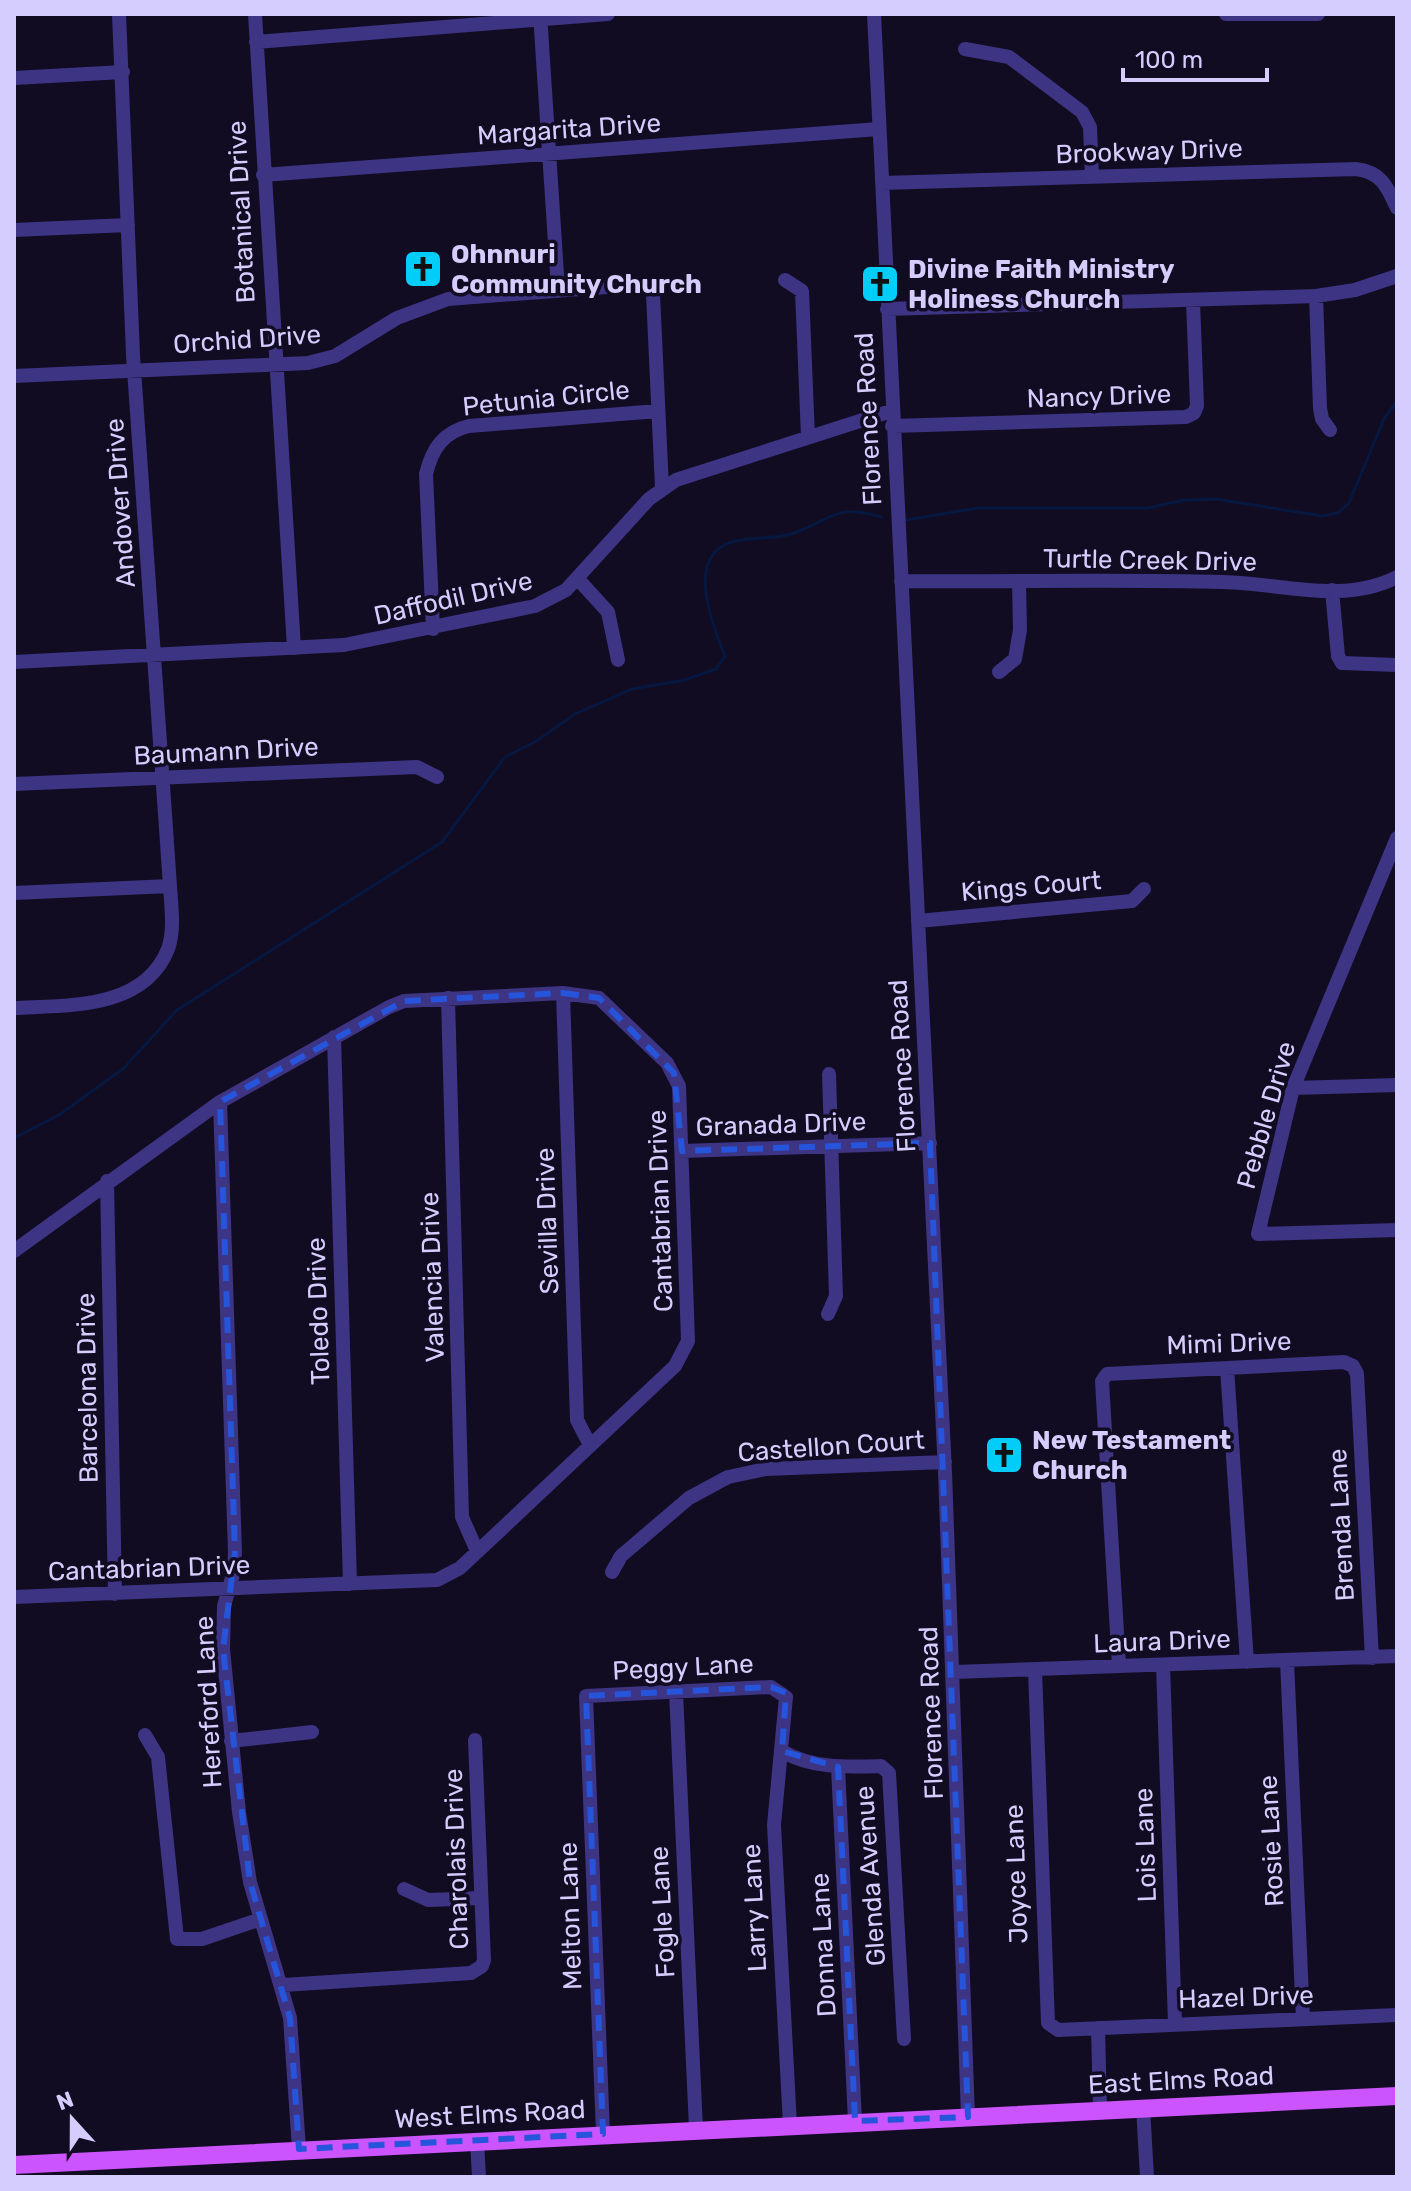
<svg xmlns="http://www.w3.org/2000/svg" width="1411" height="2191" font-family="Rubik,sans-serif">
	<rect width="100%" height="100%" fill="#110c22"/>
	<g fill="none" stroke-linecap="round" stroke-linejoin="round">
		<path stroke="#061740" stroke-width="3" d="M906,520L978,508H1148L1184,500L1216,499L1322,516L1338,513L1349,503L1384,419L1397,401
			M14,1138L59,1115L124,1068L177,1010L442,842L505,757L535,742L575,714L632,689L685,680L716,669L725,656C713,626 684,556 732,542C752,536 775,540 794,533C834,519 834,503 881,517"/>
		<path stroke="#3d3484" stroke-width="14" d="M255,14L294,648
			M540,14L558,289
			M874,14L945,1472L968,2117
			M1226,14H1318
			M256,42L608,14
			M965,49L1009,57L1082,112L1090,127L1092,176
			M14,78L123,72
			M263,175L879,129
			M882,183L1356,169C1381,172 1387,186 1397,208
			M14,230L128,225
			M785,280L802,291L808,437
			M1316,296L1320,408L1322,419L1330,430
			M887,309L1316,296L1355,290L1397,276
			M14,376L308,363L335,356L397,318L448,299L647,284L653,294L662,488
			M892,426L1186,417L1194,413L1197,406L1193,301
			M577,578L608,612L618,660
			M901,581C1008,582 1116,579 1223,582C1280,583 1343,605 1397,577
			M1332,590L1338,656L1342,663L1397,665
			M433,629L426,474C432,449 443,432 469,426L658,411
			M14,662L344,645L535,606L566,590L649,499L676,480L891,411
			M999,672L1015,659L1020,630L1019,582
			M14,784L417,767L437,777
			M1397,838L1293,1088L1258,1234L1397,1230
			M14,893L170,886
			M918,921L1132,901L1144,889
			M563,993L577,1420L590,1445
			M448,998L462,1517L477,1551
			M14,1008C67,1005 144,1010 168,949C175,930 171,905 170,886L133,355L119,14
			M334,1037L350,1584
			M1293,1088L1397,1085
			M220,1102L235,1552L234,1571L224,1606L223,1649L239,1812L250,1882L290,2018L299,2149
			M682,1151L930,1143
			M107,1181L115,1594
			M14,1251L220,1102L389,1007L404,1001L563,993L599,998L667,1063L679,1086L688,1341L675,1366L460,1568L437,1580L14,1597
			M828,1314L836,1296L829,1074
			M1227,1368L1247,1662
			M612,1572L621,1556L689,1498L728,1477L766,1469L945,1462
			M1287,1661L1303,2019
			M1163,1665L1175,2024
			M1119,1666L1102,1381L1107,1374L1344,1362L1353,1366L1357,1374L1372,1658
			M1035,1670L1048,2023L1058,2030L1397,2015
			M954,1672L1397,1656
			M676,1692L696,2129
			M145,1735L158,1757L177,1939H202L261,1919
			M231,1741L312,1732
			M782,1751C812,1769 848,1767 881,1766L889,1773L904,2039
			M838,1767L855,2121
			M404,1889L428,1900L481,1898
			M283,1985L471,1973L482,1966L484,1960L475,1740
			M1098,2028L1100,2109
			M1143,2107L1147,2177
			M603,2134L586,1696L771,1687L786,1697L774,1825L790,2125
			M477,2140L479,2177"/>
		<path stroke="#cb54ff" stroke-width="18" d="M14,2165L1397,2096"/>
	</g>
	<path fill="none" stroke="#2654da" stroke-width="6" stroke-dasharray="16 10" stroke-linejoin="round" d="M563,993L599,998L674,1073L682,1151L930,1143L968,2117L855,2121L838,1767L782,1751L786,1693L771,1687L586,1696L603,2134L299,2149L290,2018L250,1882L223,1649L235,1552L220,1102L404,1001Z"/>
	<defs>
		<g id="church-square" transform="scale(2)"><rect x="-9" y="-9" width="18" height="18" rx="4" fill="#00cdf8" stroke="#110c22"/><path d="M-1.2-6h2.4v3.5h3.3v2.4h-3.3V6h-2.4V-.1h-3.3v-2.4h3.3Z" fill="#111"/></g>
	</defs>
	<g fill-rule="evenodd">
		<use href="#church-square" x="423" y="269"/>
		<use href="#church-square" x="880" y="284"/>
		<use href="#church-square" x="1004" y="1455"/>
	</g>
	<g text-anchor="middle" stroke-width="7" stroke-linejoin="round" paint-order="stroke">
		<g font-size="26" fill="#d6cdff" stroke="#110c22">
			<text transform="translate(569 129) rotate(-4)" y="9">Margarita Drive</text>
			<text transform="translate(1149 151) rotate(-2)" y="9">Brookway Drive</text>
			<text transform="translate(241 212) rotate(-93)" y="9">Botanical Drive</text>
			<text transform="translate(247 339) rotate(-4)" y="9">Orchid Drive</text>
			<text transform="translate(1099 396) rotate(-2)" y="9">Nancy Drive</text>
			<text transform="translate(546 398) rotate(-6)" y="9">Petunia Circle</text>
			<text transform="translate(868 419) rotate(-93)" y="9">Florence Road</text>
			<text transform="translate(120 503) rotate(-94)" y="9">Andover Drive</text>
			<text transform="translate(1150 560) rotate(1)" y="9">Turtle Creek Drive</text>
			<text transform="translate(453 598) rotate(-13)" y="9">Daffodil Drive</text>
			<text transform="translate(226 751) rotate(-3)" y="9">Baumann Drive</text>
			<text transform="translate(1031 886) rotate(-5)" y="9">Kings Court</text>
			<text transform="translate(902 1066) rotate(-93)" y="9">Florence Road</text>
			<text transform="translate(1266 1115) rotate(-74)" y="9">Pebble Drive</text>
			<text transform="translate(781 1124) rotate(-2)" y="9">Granada Drive</text>
			<text transform="translate(660 1211) rotate(-92)" y="9">Cantabrian Drive</text>
			<text transform="translate(547 1221) rotate(-92)" y="9">Sevilla Drive</text>
			<text transform="translate(432 1277) rotate(-92)" y="9">Valencia Drive</text>
			<text transform="translate(318 1311) rotate(-92)" y="9">Toledo Drive</text>
			<text transform="translate(1229 1343) rotate(-2)" y="9">Mimi Drive</text>
			<text transform="translate(87 1388) rotate(-91)" y="9">Barcelona Drive</text>
			<text transform="translate(831 1446) rotate(-4)" y="9">Castellon Court</text>
			<text transform="translate(1341 1525) rotate(-93)" y="9">Brenda Lane</text>
			<text transform="translate(149 1568) rotate(-2)" y="9">Cantabrian Drive</text>
			<text transform="translate(1162 1641) rotate(-2)" y="9">Laura Drive</text>
			<text transform="translate(683 1667) rotate(-3)" y="9">Peggy Lane</text>
			<text transform="translate(208 1702) rotate(-93)" y="9">Hereford Lane</text>
			<text transform="translate(931 1713) rotate(-92)" y="9">Florence Road</text>
			<text transform="translate(1271 1841) rotate(-93)" y="9">Rosie Lane</text>
			<text transform="translate(1145 1845) rotate(-92)" y="9">Lois Lane</text>
			<text transform="translate(456 1859) rotate(-92)" y="9">Charolais Drive</text>
			<text transform="translate(1016 1874) rotate(-92)" y="9">Joyce Lane</text>
			<text transform="translate(870 1876) rotate(-94)" y="9">Glenda Avenue</text>
			<text transform="translate(754 1908) rotate(-93)" y="9">Larry Lane</text>
			<text transform="translate(662 1912) rotate(-93)" y="9">Fogle Lane</text>
			<text transform="translate(570 1916) rotate(-92)" y="9">Melton Lane</text>
			<text transform="translate(823 1945) rotate(-93)" y="9">Donna Lane</text>
			<text transform="translate(1246 1997) rotate(-2)" y="9">Hazel Drive</text>
			<text transform="translate(1181 2080) rotate(-3)" y="9">East Elms Road</text>
			<text transform="translate(490 2114) rotate(-3)" y="9">West Elms Road</text>
		</g>
		<g font-size="26" font-weight="bold" fill="#d6cdff" stroke="#110c22" text-anchor="start">
			<text x="451" y="263">Ohnnuri<tspan x="451" dy="30">Community Church</tspan></text>
			<text x="908" y="278">Divine Faith Ministry<tspan x="908" dy="30">Holiness Church</tspan></text>
			<text x="1032" y="1449">New Testament<tspan x="1032" dy="30">Church</tspan></text>
		</g>
	</g>
	<rect width="1411" height="2191" fill="none" stroke="#d6cdff" stroke-width="32"/>
	<g transform="translate(72 2119) rotate(339)" stroke="#110c22" stroke-width="6" paint-order="stroke">
	<path d="M0-6L14 30L0 20L-14 30Z" fill="#d6cdff"/>
	<text y="-12" font-size="22" font-weight="bold" text-anchor="middle" fill="#d6cdff">N</text>
	</g>
	<path d="M1123 68v12h144v-12" fill="none" stroke="#d6cdff" stroke-width="4"/>
	<text x="1135" y="68" font-size="24" fill="#d6cdff" stroke="#110c22" stroke-width="6" paint-order="stroke">100 m</text>
</svg>
